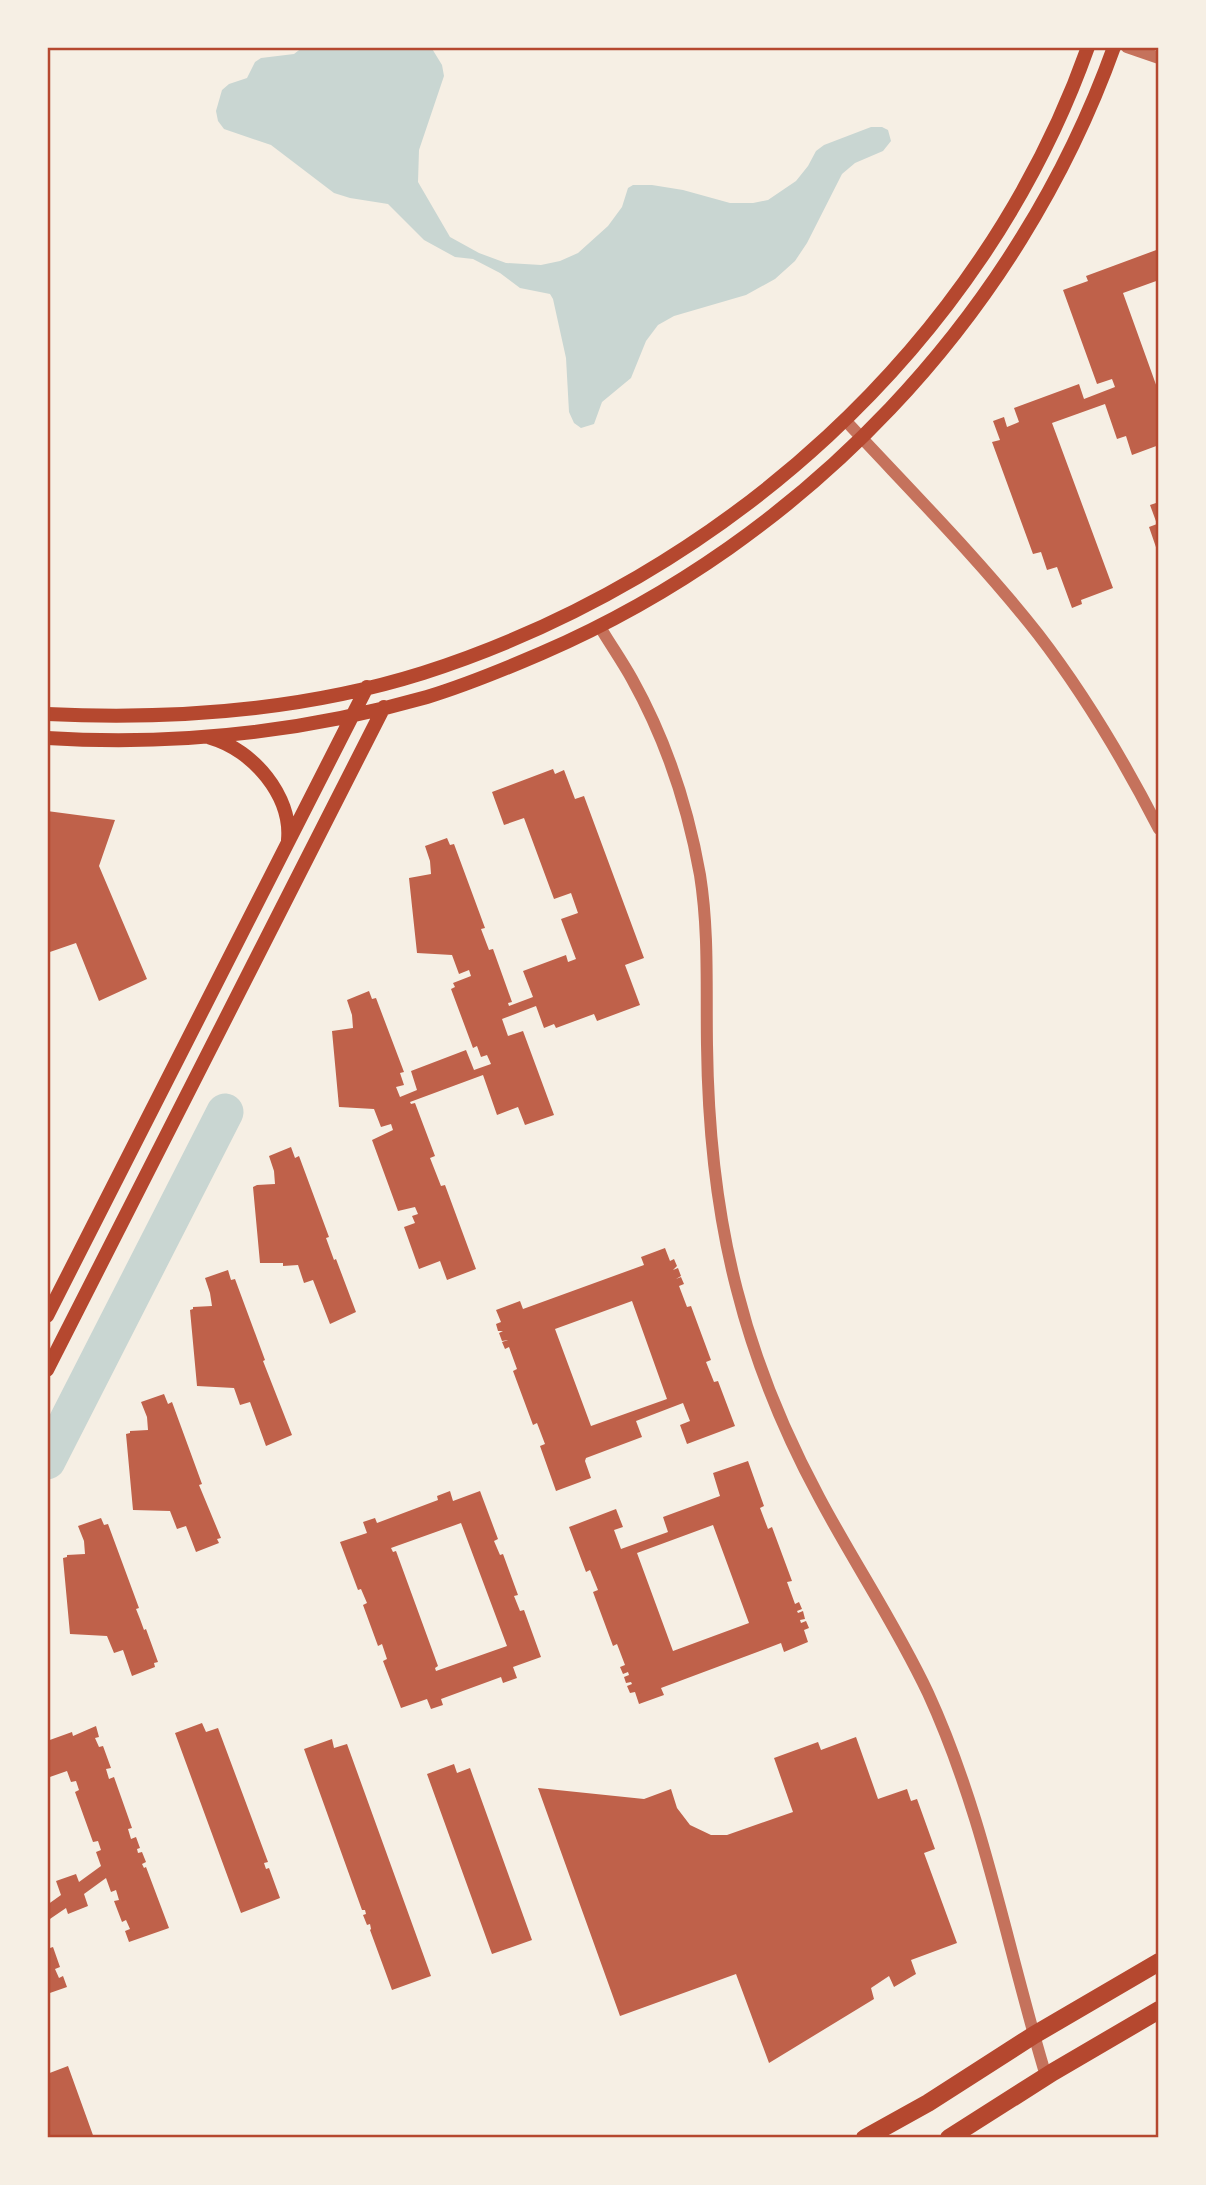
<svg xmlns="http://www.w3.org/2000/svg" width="1206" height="2185" font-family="'Varela Round',sans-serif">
	<rect width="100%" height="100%" fill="#f6efe4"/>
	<path fill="#c9d6d2" d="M303,47H431L442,65L444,76L419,150L418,182L450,237L479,253L506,263L541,265L560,261L578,253L608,226L622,207L628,188L633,185H652L683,190L730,203H753L768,200L796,181L808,166L816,151L824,145L871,127H882L888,130L891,141L883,151L855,163L842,174L807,243L795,261L775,279L746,295L674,316L658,325L646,341L631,378L602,402L594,424L581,428L574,423L569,412L566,358L553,299L550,294L520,288L500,273L473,259L455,257L424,240L388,204L350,198L334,193L271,145L224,129L218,121L216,111L222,90L229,84L247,78L255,62L261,58L294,54Z"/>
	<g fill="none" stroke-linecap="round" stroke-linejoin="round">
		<path stroke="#c9d6d2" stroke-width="37" d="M47,1461L225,1112"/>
	</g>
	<path fill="#bf614a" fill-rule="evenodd" d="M1159,249V280L1123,293L1159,393V445L1132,455L1126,436L1117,439L1105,404L1052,423L1113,588L1081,600L1082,604L1072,608L1057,567L1047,570L1041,552L1033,554L992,442L1000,440L993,421L1004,417L1007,427L1019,422L1014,408L1079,384L1084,399L1115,387L1112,379L1097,384L1063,290L1088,281L1086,276Z
		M1159,502V553H1158L1149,527L1157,524L1150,505Z
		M553,769L555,774L564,770L575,799L584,796L644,958L625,965L640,1005L597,1021L594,1014L556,1028L554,1024L544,1028L536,1006L502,1019L508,1036L523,1031L554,1115L525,1125L518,1107L497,1115L483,1075L410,1102L411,1104L415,1103L435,1156L430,1158L441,1186L445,1185L476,1269L447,1280L440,1261L419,1269L404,1227L415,1223L412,1216L418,1214L415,1207L398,1211L372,1140L393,1130L391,1124L381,1127L374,1109L339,1107L332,1031L353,1028L352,1015L347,1000L369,991L372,999L376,998L404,1072L400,1073L404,1085L396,1087L400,1097L417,1090L411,1071L466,1050L474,1070L491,1064L487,1055L481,1057L477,1046L473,1048L451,989L455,987L453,983L471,976L469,970L459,974L452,955L417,953L409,878L431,874L430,861L425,846L447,838L450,845L454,844L485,928L481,929L489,950L493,949L512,1002L508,1003L509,1006L533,997L523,971L566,955L568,962L576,959L561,919L578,913L571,893L554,899L524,818L504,825L492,792Z
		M47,811L115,820L99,866L147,979L99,1001L76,943L47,953Z
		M291,1147L295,1158L299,1156L329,1237L326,1238L334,1260L336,1259L356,1312L330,1324L313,1280L304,1283L298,1265L283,1266V1263H260L253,1187L257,1185L275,1184L274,1171L269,1156Z
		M665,1248L670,1261L674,1259L677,1266L673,1270L678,1268L681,1276L676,1279L681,1277L684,1284L679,1286L687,1307L691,1306L711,1360L706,1362L714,1382L718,1381L735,1426L687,1444L680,1425L690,1421L683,1403L636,1421L642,1437L586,1458L585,1461L591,1478L556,1491L540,1446L545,1444L537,1423L533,1425L513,1371L517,1369L509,1347L505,1349L502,1342L508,1340L502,1341L499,1333L503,1331H498L496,1324L501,1322L496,1310L520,1301L523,1309L644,1265L641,1257ZM632,1301L667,1399L591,1426L555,1329Z
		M228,1270L231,1280L235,1279L265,1360L263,1361L292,1435L266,1446L250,1402L240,1405L234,1388L197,1386L190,1310L193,1309V1307L212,1306L210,1293L205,1278Z
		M164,1394L168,1404L172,1402L202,1484L199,1485L221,1538L217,1539L219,1543L196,1552L186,1526L177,1529L170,1511L133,1510L126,1434L130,1433V1431L148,1430L147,1417L141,1402Z
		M748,1461L764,1506L760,1508L768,1529L772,1527L792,1581L787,1582L795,1604L799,1602L802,1609L797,1611L798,1613L803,1611L805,1619L800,1620L801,1623L806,1621L809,1628L804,1630L808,1642L784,1652L781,1643L661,1688L664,1695L639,1704L635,1692L630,1693L627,1686L632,1684L631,1682L626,1683L624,1677L629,1675L628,1672L623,1674L620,1667L625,1665L617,1644L613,1646L593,1592L598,1590L590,1570L586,1572L569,1527L616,1509L623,1527L614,1530L621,1549L668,1532L663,1517L720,1496L713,1473ZM713,1525L749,1623L673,1651L637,1553Z
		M450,1491L453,1501L480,1491L498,1539L494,1541L500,1555L503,1554L518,1595L514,1596L520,1611L524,1610L541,1657L513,1667L517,1678L503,1683L501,1677L441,1699L443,1705L431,1709L427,1699L401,1708L383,1661L387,1659L382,1644L378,1646L363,1605L367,1603L361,1589L358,1590L340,1542L367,1533L363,1522L375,1518L377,1523L438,1500L437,1496ZM461,1523L507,1646L436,1671L435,1668L438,1666L396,1551L393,1552L391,1548Z
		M101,1518L104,1525L108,1524L139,1608L136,1609L140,1619L144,1630L146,1629L158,1662L154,1663L155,1667L132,1676L123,1650L114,1653L107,1636L70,1634L63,1558L67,1557V1555L85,1554L84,1541L78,1526Z
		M202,1723L206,1732L218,1728L268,1862L264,1863L266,1869L269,1868L280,1898L241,1913L175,1733Z
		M96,1726L99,1737L95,1738L99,1747L103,1746L111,1768L106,1769L109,1779L114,1777L132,1828L128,1829L131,1839L136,1837L140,1848L137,1849L138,1853L142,1852L146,1862L142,1864L144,1868L146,1867L169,1928L129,1942L125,1931L130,1929L126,1920L122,1922L114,1901L119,1900L116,1890L111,1892L106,1878L84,1894L88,1906L68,1914L66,1908L47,1921V1905L61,1895L56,1881L76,1874L79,1882L101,1866L96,1852L101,1850L98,1841L93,1842L75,1792L79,1790L76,1781L71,1782L67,1771L47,1778V1741L72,1732L73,1736Z
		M856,1737L878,1799L907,1789L911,1801L917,1799L935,1849L924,1853L957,1943L911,1960L916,1974L894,1987L889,1976L871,1988L874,1999L769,2063L736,1974L620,2016L538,1788L644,1799L671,1789L677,1808L690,1825L711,1835H727L793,1812L774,1758L818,1742L821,1750Z
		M332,1739L334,1748L347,1744L431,1976L392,1990L370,1930L371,1929L370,1924L367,1925L363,1915L366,1914L365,1910H362L304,1749Z
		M454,1764L457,1773L470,1768L532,1940L492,1954L427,1774Z
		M53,1947L60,1967L55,1969L59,1978L63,1976L67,1987L47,1994V1949Z
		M68,2066L94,2138H47V2074Z"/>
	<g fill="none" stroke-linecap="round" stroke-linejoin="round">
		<path stroke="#c5725c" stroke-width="12" d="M1127,47L1159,58
			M845,420C910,490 979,559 1038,634C1085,695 1124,761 1159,829
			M600,627C610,644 622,661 632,679C666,740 688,807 700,875C709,932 706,988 707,1045C708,1127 716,1210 737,1290C755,1361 784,1432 819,1497C854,1563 896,1625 928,1693C984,1815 1007,1948 1046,2076"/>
		<path stroke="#b5482f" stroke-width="14" d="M47,714C173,720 302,711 423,673C722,577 982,346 1088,47
			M47,738C175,746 304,732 427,697C466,685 505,669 542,653C805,539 1017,317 1114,47
			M211,738C253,750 292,796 288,840
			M47,1316L367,687
			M47,1370L384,707"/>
		<path stroke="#b5482f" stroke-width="18" d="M865,2138L928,2103L1034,2035L1159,1962
			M949,2138L1053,2072L1159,2010"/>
	</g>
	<rect width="1206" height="2185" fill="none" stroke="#f6efe4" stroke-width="98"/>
	<rect x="49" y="49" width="1108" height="2087" fill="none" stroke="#b5482f" stroke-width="2.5"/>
</svg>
